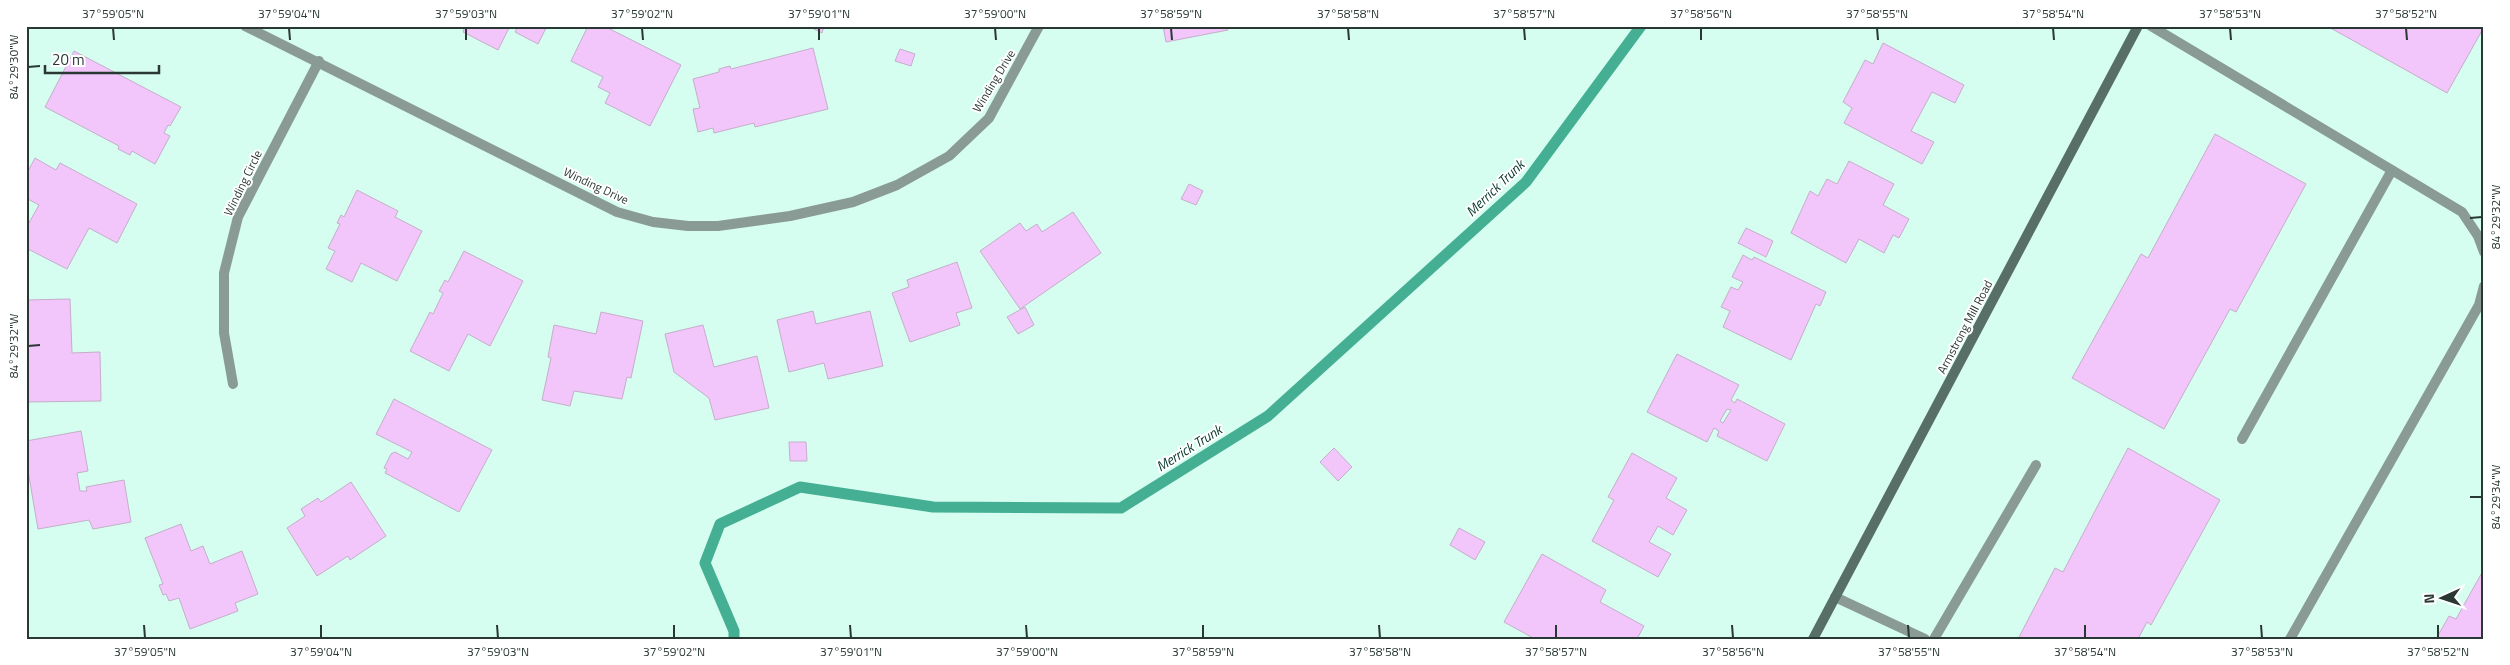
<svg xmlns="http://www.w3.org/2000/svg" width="2510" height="665" font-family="'Titillium Web',sans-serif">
	<rect width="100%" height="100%" fill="#d5fdf0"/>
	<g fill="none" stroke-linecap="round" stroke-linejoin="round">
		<path stroke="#45af94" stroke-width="11" d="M734,639V631L705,563L720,524L800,487L933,507L1121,508L1268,416L1526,182L1641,26"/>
	</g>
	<path fill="#f2c6fa" stroke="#c5aec9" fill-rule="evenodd" d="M465,26H510L498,50L463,32Z
		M518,26H547L538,44L515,32Z
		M588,26H604L681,65L650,126L605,103L610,93L598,87L603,77L571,61Z
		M808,26H824L822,33Z
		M1163,26H1228V30L1166,42Z
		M2327,26H2484V27L2447,93Z
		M1883,43L1964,85L1955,103L1932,92L1911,131L1934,142L1922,164L1844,123L1852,108L1843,102L1865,60L1873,64Z
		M813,48L828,109L755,127L754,123L714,133L713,128L698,132L693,109L700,108L693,79L719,72V69L730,66L731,69Z
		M900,49L915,54L911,66L895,61Z
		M74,51L181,107L170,126L168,125L164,133L170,136L155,164L132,151L130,155L118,149L119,146L45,107Z
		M2215,134L2306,184L2236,312L2230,309L2164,429L2072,378L2141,254L2148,258Z
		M35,158L56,170L60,163L137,204L117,243L89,228L67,269L26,248V228L39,205L26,198V175Z
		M1849,161L1894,184L1883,205L1909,219L1899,238L1893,235L1884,253L1859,239L1846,263L1791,233L1810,191L1818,196L1827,179L1837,184Z
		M1189,184L1203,191L1196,205L1181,199Z
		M357,190L398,211L395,217L422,231L397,281L361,263L352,282L326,269L335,251L328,248L340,224L337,223L341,215L344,217Z
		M1073,212L1101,253L1020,309L980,251L1020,223L1026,231L1037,224L1042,232Z
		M1746,228L1773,241L1766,257L1738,243Z
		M464,251L523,281L490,346L468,334L449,371L410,351L430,312L433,314L443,293L439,291L445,280L448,282Z
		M1743,255L1752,260L1754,257L1826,292L1820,306L1816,304L1791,360L1723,327L1730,311L1721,307L1731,287L1738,290L1743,282L1732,277Z
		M957,262L972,308L956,313L960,325L910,342L892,293L909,287L907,280Z
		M70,299L72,353L100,352L101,401L26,402V300Z
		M1025,307L1034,325L1018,334L1007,317Z
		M813,311L816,324L870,311L883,366L828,379L824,363L789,372L777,320Z
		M601,312L643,321L631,378L627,377L622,399L574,391L570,406L542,400L551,358L548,357L554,325L596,334Z
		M703,325L714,367L757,356L769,408L715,420L709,398L674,372L665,334Z
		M1677,354L1739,385L1731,400L1735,403L1737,399L1739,400L1785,424L1767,461L1717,436L1719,431L1714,428L1707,442L1647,412ZM1727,409L1731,410L1723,423L1720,421Z
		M394,399L492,450L459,512L385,473L387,469L384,468L391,454L395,452L408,459L412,452L376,434Z
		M81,431L88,471L77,473L80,491H87L86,487L124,480L131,522L93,529L89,520L38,529L26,459V441Z
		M789,442H806L807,461H790Z
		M1334,448L1352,467L1338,481L1320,462Z
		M2128,448L2220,500L2151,625L2147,622L2138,639H2018L2055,568L2063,572Z
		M1632,453L1677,478L1666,498L1687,510L1673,535L1658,526L1649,542L1671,554L1658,577L1592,541L1614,500L1608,497Z
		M351,482L386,536L350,560L348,556L317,576L287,528L305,516L301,509L318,498L321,502Z
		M181,524L191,551L203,546L210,564L242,551L258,594L235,603L238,611L190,629L179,598L169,601L166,594L163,595L159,585L163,584L145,538Z
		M1459,528L1485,542L1475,560L1450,545Z
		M1542,554L1606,590L1600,602L1644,626L1637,639H1535L1504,622Z
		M2484,569V639H2436L2449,616L2456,619Z"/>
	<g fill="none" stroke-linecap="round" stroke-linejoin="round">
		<path stroke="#8a9a94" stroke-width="10" d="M2151,26L2462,212L2478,236L2484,252
			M2242,439L2392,170
			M1835,597L1925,639
			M1934,639L2036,465
			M2290,639L2479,305L2484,286"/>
		<path stroke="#8a9a94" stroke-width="10" d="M245,26L617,212L653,222L688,226H718L790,216L853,202L897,185L949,156L989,118L1039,26
			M233,384L224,333V273L238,217L319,61"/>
		<path stroke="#586f68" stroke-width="10" d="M1813,639L2138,26"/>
	</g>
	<path fill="none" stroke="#293833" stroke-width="2" d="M113,28L114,40M289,28L290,40M466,28V40M642,28L643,40M819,28V40M995,28L996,40M1171,28L1172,40M1348,28L1349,40M1524,28L1525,40M1701,28V40M1877,28L1878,40M2053,28L2054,40M2230,28L2231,40M2406,28L2407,40M28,67L40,66M2470,218L2482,217M28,346L40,345M2470,497H2482M144,625L145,638M321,625V638M497,625L498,638M674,625V638M850,625L851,638M1026,625L1027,638M1203,625V638M1379,625L1380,638M1556,625V638M1732,625L1733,638M1908,625L1909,638M2085,625V638M2261,625L2262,638M2438,625V638"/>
	<g text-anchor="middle" stroke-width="4" stroke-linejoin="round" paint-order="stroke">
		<g font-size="12" fill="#293833" stroke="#fff">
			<text transform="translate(994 81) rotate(-59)" y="4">Winding Drive</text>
			<text transform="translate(243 183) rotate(-64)" y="4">Winding Circle</text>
			<text transform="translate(596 186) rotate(25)" y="4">Winding Drive</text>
			<text transform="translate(1965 327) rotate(-62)" y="4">Armstrong Mill Road</text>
		</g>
		<g font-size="14" font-style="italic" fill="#04352b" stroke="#fff">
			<text transform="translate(1495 188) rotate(-44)" y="5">Merrick Trunk</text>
			<text transform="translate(1189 448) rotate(-32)" y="5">Merrick Trunk</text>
		</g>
	</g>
	<rect width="2510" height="665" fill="none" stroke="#ffffff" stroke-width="55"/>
	<g transform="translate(2442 598) rotate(267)" stroke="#ffffff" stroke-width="4" paint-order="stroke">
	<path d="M0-4L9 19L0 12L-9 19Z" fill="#293833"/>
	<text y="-8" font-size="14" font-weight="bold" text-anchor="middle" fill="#293833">N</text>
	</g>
	<path d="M45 65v8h114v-8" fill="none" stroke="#293833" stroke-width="2.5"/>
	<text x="52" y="65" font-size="15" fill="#293833" stroke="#ffffff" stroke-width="4" paint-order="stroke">20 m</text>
	<rect x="28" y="28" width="2454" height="610" fill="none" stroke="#293833" stroke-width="2"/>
	<g font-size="12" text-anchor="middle" fill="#293833">
		<text x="113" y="18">37°59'05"N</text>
		<text x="289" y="18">37°59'04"N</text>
		<text x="466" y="18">37°59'03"N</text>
		<text x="642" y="18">37°59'02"N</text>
		<text x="819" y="18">37°59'01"N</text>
		<text x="995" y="18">37°59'00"N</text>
		<text x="1171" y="18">37°58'59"N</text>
		<text x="1348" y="18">37°58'58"N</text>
		<text x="1524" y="18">37°58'57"N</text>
		<text x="1701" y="18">37°58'56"N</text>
		<text x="1877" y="18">37°58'55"N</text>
		<text x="2053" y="18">37°58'54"N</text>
		<text x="2230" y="18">37°58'53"N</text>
		<text x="2406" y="18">37°58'52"N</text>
		<text transform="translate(14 67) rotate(-90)" y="4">84°29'30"W</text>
		<text transform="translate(2496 217) rotate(-90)" y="4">84°29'32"W</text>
		<text transform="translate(14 346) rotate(-90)" y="4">84°29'32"W</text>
		<text transform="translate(2496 497) rotate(-90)" y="4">84°29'34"W</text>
		<text x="145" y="656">37°59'05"N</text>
		<text x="321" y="656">37°59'04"N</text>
		<text x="498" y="656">37°59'03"N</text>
		<text x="674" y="656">37°59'02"N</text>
		<text x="851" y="656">37°59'01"N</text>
		<text x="1027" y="656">37°59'00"N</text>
		<text x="1203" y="656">37°58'59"N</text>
		<text x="1380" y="656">37°58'58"N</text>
		<text x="1556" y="656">37°58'57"N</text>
		<text x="1733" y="656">37°58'56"N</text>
		<text x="1909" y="656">37°58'55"N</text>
		<text x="2085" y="656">37°58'54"N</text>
		<text x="2262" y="656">37°58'53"N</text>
		<text x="2438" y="656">37°58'52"N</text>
	</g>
</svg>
